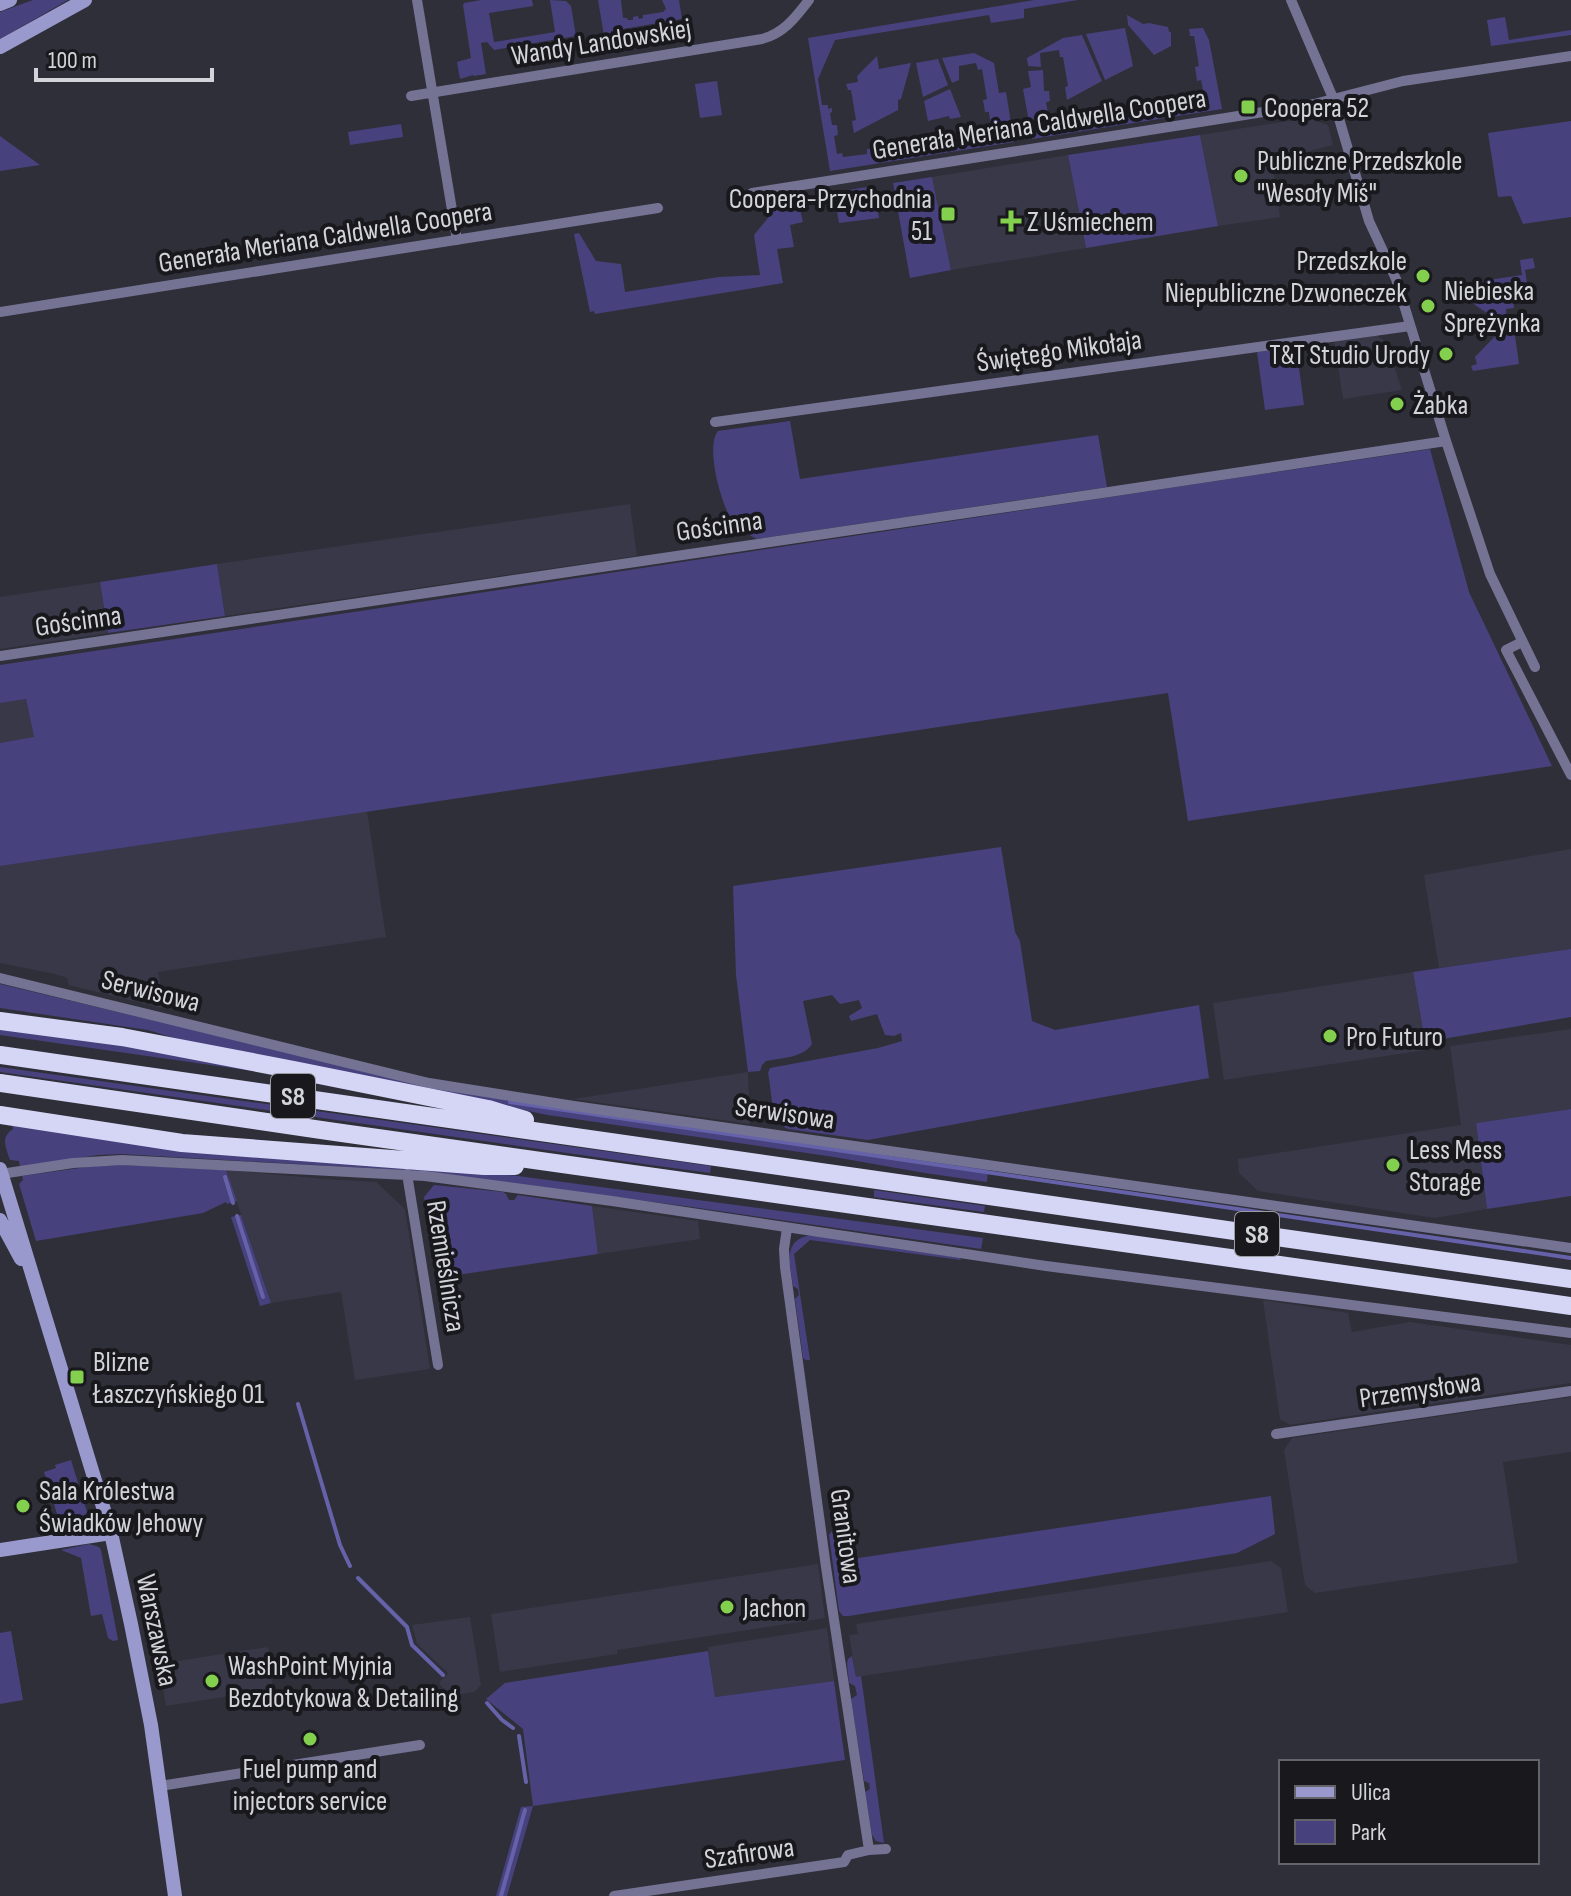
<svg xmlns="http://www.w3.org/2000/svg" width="1571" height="1896" font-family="'Sofia Sans Condensed',sans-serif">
	<rect width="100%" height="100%" fill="#2f2f39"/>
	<path fill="#383848" d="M1307,118L1328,125L1333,145L1272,161L1280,217L1218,226L1200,135Z
		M1068,155L1086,248L951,270L932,177Z
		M1375,334L1386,342L1402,390L1343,399L1334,340Z
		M630,504L637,556L225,616L217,564Z
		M100,582L108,633L0,649V597Z
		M26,699L34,738L0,743V703Z
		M367,811L386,937L158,972L166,1009L69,985L67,978L55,974L0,963V866Z
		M1571,849V949L1439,968L1424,875Z
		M1413,972L1426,1050L1224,1080L1213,1003Z
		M1571,1029V1109L1476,1123L1487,1209L1435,1218L1258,1191L1239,1173L1238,1159L1461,1125L1450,1046Z
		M748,1072L750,1124L573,1099Z
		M226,1170L324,1179L376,1182L405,1209L430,1369L355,1380L341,1292L271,1303Z
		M592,1206L698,1221L700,1239L598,1254Z
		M1263,1300L1348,1313L1352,1332L1410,1322L1571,1345V1383L1290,1425L1280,1419Z
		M1571,1397V1452L1503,1462L1518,1563L1315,1593L1305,1585L1284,1450L1292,1438Z
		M1271,1561L1281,1568L1288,1612L856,1677L849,1635L858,1634L856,1624Z
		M818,1564L825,1618L617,1650V1654L500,1672L491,1614Z
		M470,1617L481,1685L474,1692L441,1697L444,1689L439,1683L448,1673L417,1644L412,1625Z
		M827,1628L834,1681L715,1697L708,1647Z
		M268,1647L273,1689L166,1706L159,1664Z"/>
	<path fill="#47427d" d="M33,0H68L0,39V12Z
		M481,0H532L533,6L489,13L494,42L555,32L550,0L566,1L571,6L576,36L494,50L487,42L481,43L486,74L474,76L473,75L460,79L457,62L471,58L463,5L464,3Z
		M598,0H621L623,18H627L628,20H633V17L638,16L639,19L643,18V15L663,12L666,9L662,0H679L682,19L611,31L614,53L607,54Z
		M1034,0H1078L1024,9V18L991,23L989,15L835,40L818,79L822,105H828V109L832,108V112L830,113L832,125H837L838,135L834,136L837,154L842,153L843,157L867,154V149L877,148L879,152L908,147V143L921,141L922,145L951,140V136L962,134L963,138L987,134V130L991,129L989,112H985L983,100L987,99L982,69L978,70L976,63L959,66V80L952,83L942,58L974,53L994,63L999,93L1006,92L1014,142L830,171L808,38Z
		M1127,15L1143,24L1149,23L1168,27L1169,32H1171V46L1154,55L1128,25Z
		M1505,17L1509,40L1571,30V35L1491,46L1487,20Z
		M1125,28L1133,66L1105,80L1086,34Z
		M1203,28L1209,40L1222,109L1032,139L1023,89L1031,87L1028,71L1043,70L1044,91H1049L1050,101L1046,102L1049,120H1054L1056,124L1079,120V116L1090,114L1091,118L1121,113L1120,109L1133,107L1134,111L1164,106V102L1174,101L1176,105L1196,101V97L1204,95L1201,80L1197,81L1195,67L1199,66L1194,36H1190L1189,29Z
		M1082,35L1102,81L1067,100L1065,87L1068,86L1063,57H1060L1059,50L1040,53L1041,67L1028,66L1027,58L1063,38Z
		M877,56L879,69L911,63L901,99L898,100V110L854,133L852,121L856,120L851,90H848L846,84L858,82L857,76Z
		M938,59L948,85L923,97L916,63Z
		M717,81L722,115L700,118L695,84Z
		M950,89L961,117L950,119L949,116L928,121L924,101Z
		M1571,121V217L1523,224L1511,196L1498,197L1488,133Z
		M401,124L403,137L350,145L348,132Z
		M1200,135L1218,226L1086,248L1068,155Z
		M0,136L40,165L0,171Z
		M932,177L951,270L910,278L893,183Z
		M873,186L879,218L839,223L835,200L799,206L803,222L790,225L794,247L777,249L783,283L595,314L594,311L590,312L574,234L579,233L596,261L621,264L625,292L719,277L760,275L754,235L782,201Z
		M1533,258L1535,268L1525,270L1529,296L1513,299L1514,308L1506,309V315L1493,317L1475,305L1472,290L1476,289L1475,282L1522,275L1520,260Z
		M1503,328L1506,331L1514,329L1519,364L1473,371L1471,366L1477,364L1475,357Z
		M1296,346L1304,405L1265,410L1257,352Z
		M790,421L800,479L1098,435L1107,487L757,539C747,534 739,529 732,520C721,505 705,446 718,431Z
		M1430,449L1469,592L1552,766L1188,821L1168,693L0,866V743L34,737L26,699L0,703V665C477,594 953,520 1430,449Z
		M217,564L225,616L108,633L100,582Z
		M1001,847L1015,932L1020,941L1032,1021L1055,1030L1199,1005L1209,1078L868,1140L788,1129C770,1121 772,1091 768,1073L770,1068L878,1048L902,1041L901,1033L894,1036L885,1035L877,1014L851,1021L849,1016L862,1008L859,1000L840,1004L832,995L803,1001L812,1044C803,1058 781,1058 766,1061L762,1065L760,1071L748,1072L736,975L733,886Z
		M1571,949V1017L1425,1042L1413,972Z
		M0,984L387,1076L988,1169L987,1182L925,1173L834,1157L548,1115L200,1046L148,1030L0,1008Z
		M0,1029L185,1054L259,1072L0,1035Z
		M0,1067L711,1166L710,1173L651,1165L0,1072Z
		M1571,1109V1196L1487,1209L1476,1123Z
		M12,1125L518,1176L983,1238L981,1249L692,1207L419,1171L121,1154L98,1155L20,1167L19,1161L10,1160C6,1148 0,1137 13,1129Z
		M124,1165L226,1170L237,1201L227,1204L226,1202L203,1213L36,1241L19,1184L23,1180L22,1176L94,1166Z
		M434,1185L503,1192L506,1194L509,1200H514L518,1195L592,1206L598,1254L437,1278L424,1197Z
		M874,1190L985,1206L984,1212L874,1197Z
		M241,1215L271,1303L260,1306L231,1217Z
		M812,1235L960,1258L961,1260L810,1240L794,1254L810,1360H806L803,1358L795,1299L799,1295L798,1289L793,1286C790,1263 782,1239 812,1235Z
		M71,1460L87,1512L81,1523L62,1530L44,1472L56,1468L55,1465Z
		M1271,1496L1275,1534L1237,1553L849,1616H843L839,1611L829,1535L832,1531H834L839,1561Z
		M89,1544L99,1547L101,1550L118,1640L113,1641L108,1638L102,1614L91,1616L81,1558L61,1550Z
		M11,1631L23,1700L0,1704V1633Z
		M708,1651L715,1697L834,1681L845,1760L533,1806L507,1896H496L521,1807L533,1806L523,1729L486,1699L505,1683Z
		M852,1656L856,1677L861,1676L884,1843L876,1841L872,1835L865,1792L870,1789L869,1783L864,1781L851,1699L857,1695L855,1686L849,1683L847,1664L848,1659Z"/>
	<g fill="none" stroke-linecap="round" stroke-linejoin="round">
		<path stroke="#6662aa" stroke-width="4" d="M510,1102L1571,1258
			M225,1177L233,1203
			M237,1216L263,1297
			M298,1404L340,1545L350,1566
			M358,1578L407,1627L412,1645L443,1675
			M487,1703L502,1720L513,1728
			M519,1736L526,1782
			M501,1896L525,1810"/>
		<path stroke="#747394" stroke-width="10" d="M417,0L457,240
			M1291,0L1333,98L1369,221L1396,279L1446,441L1490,574L1535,667
			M411,96L762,39C784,33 795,18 809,0
			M752,193L1314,104L1403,81L1571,56
			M0,312L658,208
			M715,422L1410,326
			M1522,642L1506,650L1571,775
			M0,656L1109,492L1446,441
			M0,978L429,1083L574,1106L1571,1248
			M1,1174L73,1163L122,1160L425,1176L612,1201L1046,1266L1571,1333
			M407,1174L438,1365
			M787,1228L784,1249L785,1267L826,1567L869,1850
			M1276,1434L1571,1391
			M160,1786L420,1745
			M614,1896L844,1862L848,1855L869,1850L886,1849"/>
		<path stroke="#9999cd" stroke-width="14" d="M0,4L10,0
			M0,47L85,0
			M0,1169L111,1533L131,1624L151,1725L175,1896
			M0,1220L21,1259
			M0,1550L111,1533"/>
		<path stroke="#d5d6f6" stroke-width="18" d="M0,1021L122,1037L294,1070L488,1109L525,1120
			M0,1055L1571,1279
			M0,1083L335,1132L1571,1306
			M0,1115L182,1143L484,1166H515"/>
	</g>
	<g fill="#83d04f" stroke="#18181d" stroke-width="3">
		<rect x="1240" y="99" width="16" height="16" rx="4"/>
		<circle cx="1241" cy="176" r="8"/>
		<rect x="940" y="206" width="16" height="16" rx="4"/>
		<path d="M1007 209h8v8h8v8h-8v8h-8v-8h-8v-8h8z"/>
		<circle cx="1423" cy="276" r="8"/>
		<circle cx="1428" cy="306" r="8"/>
		<circle cx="1446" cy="354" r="8"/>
		<circle cx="1397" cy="404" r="8"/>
		<circle cx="1330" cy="1036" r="8"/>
		<circle cx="1393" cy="1165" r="8"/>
		<rect x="69" y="1369" width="16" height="16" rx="4"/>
		<circle cx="23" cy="1506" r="8"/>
		<circle cx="727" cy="1607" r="8"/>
		<circle cx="212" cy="1681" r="8"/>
		<circle cx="310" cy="1739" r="8"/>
	</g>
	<g text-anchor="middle" stroke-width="8" stroke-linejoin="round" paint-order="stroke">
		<g fill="#18181d" stroke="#9b9ca1" stroke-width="2">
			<rect x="271" y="1074" width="44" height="44" rx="6"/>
			<rect x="1235" y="1212" width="44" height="44" rx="6"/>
		</g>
		<g font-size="26" font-weight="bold" fill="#d3d4da">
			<text x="293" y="1105">S8</text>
			<text x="1257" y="1243">S8</text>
		</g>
		<g font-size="28" fill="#d3d4da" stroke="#18181d">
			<text transform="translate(601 41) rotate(-9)" y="10">Wandy Landowskiej</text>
			<text transform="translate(1039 123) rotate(-9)" y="10">Generała Meriana Caldwella Coopera</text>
			<text transform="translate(325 236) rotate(-9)" y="10">Generała Meriana Caldwella Coopera</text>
			<text transform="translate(1059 350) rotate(-8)" y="10">Świętego Mikołaja</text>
			<text transform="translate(719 525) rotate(-8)" y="10">Gościnna</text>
			<text transform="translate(78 620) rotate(-8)" y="10">Gościnna</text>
			<text transform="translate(151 990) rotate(14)" y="10">Serwisowa</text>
			<text transform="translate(785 1112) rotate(8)" y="10">Serwisowa</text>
			<text transform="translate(447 1266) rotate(81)" y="10">Rzemieślnicza</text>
			<text transform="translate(1420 1389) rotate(-8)" y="10">Przemysłowa</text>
			<text transform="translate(847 1536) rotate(82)" y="10">Granitowa</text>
			<text transform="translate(158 1630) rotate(78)" y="10">Warszawska</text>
			<text transform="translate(749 1852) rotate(-8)" y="10">Szafirowa</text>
		</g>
		<g font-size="28" fill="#d3d4da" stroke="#18181d" text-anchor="start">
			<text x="1264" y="117">Coopera 52</text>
			<text x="1257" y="170">Publiczne Przedszkole<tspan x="1257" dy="32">"Wesoły Miś"</tspan></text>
			<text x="932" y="208" text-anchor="end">Coopera-Przychodnia<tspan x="932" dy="32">51</tspan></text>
			<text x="1027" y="231">Z Uśmiechem</text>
			<text x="1407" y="270" text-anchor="end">Przedszkole<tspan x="1407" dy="32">Niepubliczne Dzwoneczek</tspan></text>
			<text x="1444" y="300">Niebieska<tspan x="1444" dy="32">Sprężynka</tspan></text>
			<text x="1430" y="364" text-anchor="end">T&amp;T Studio Urody</text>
			<text x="1413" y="414">Żabka</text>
			<text x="1346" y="1046">Pro Futuro</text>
			<text x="1409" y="1159">Less Mess<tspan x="1409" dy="32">Storage</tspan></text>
			<text x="93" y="1371">Blizne<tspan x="93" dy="32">Łaszczyńskiego 01</tspan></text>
			<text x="39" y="1500">Sala Królestwa<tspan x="39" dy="32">Świadków Jehowy</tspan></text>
			<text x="743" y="1617">Jachon</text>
			<text x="228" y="1675">WashPoint Myjnia<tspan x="228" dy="32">Bezdotykowa &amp; Detailing</tspan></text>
			<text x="310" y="1778" text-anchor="middle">Fuel pump and<tspan x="310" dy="32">injectors service</tspan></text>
		</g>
	</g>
	<rect x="1279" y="1760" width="260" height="104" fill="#18181d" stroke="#636369" stroke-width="2"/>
	<rect x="1295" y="1786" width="40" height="12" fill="#9999cd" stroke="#636369" stroke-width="2"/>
	<text x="1351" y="1800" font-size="24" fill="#d3d4da">Ulica</text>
	<rect x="1295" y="1820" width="40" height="24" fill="#47427d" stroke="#636369" stroke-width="2"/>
	<text x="1351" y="1840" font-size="24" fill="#d3d4da">Park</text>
	<path d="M36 68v12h176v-12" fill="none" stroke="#d3d4da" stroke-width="4"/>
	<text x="48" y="68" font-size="24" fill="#d3d4da" stroke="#18181d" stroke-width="6" paint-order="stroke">100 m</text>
</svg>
